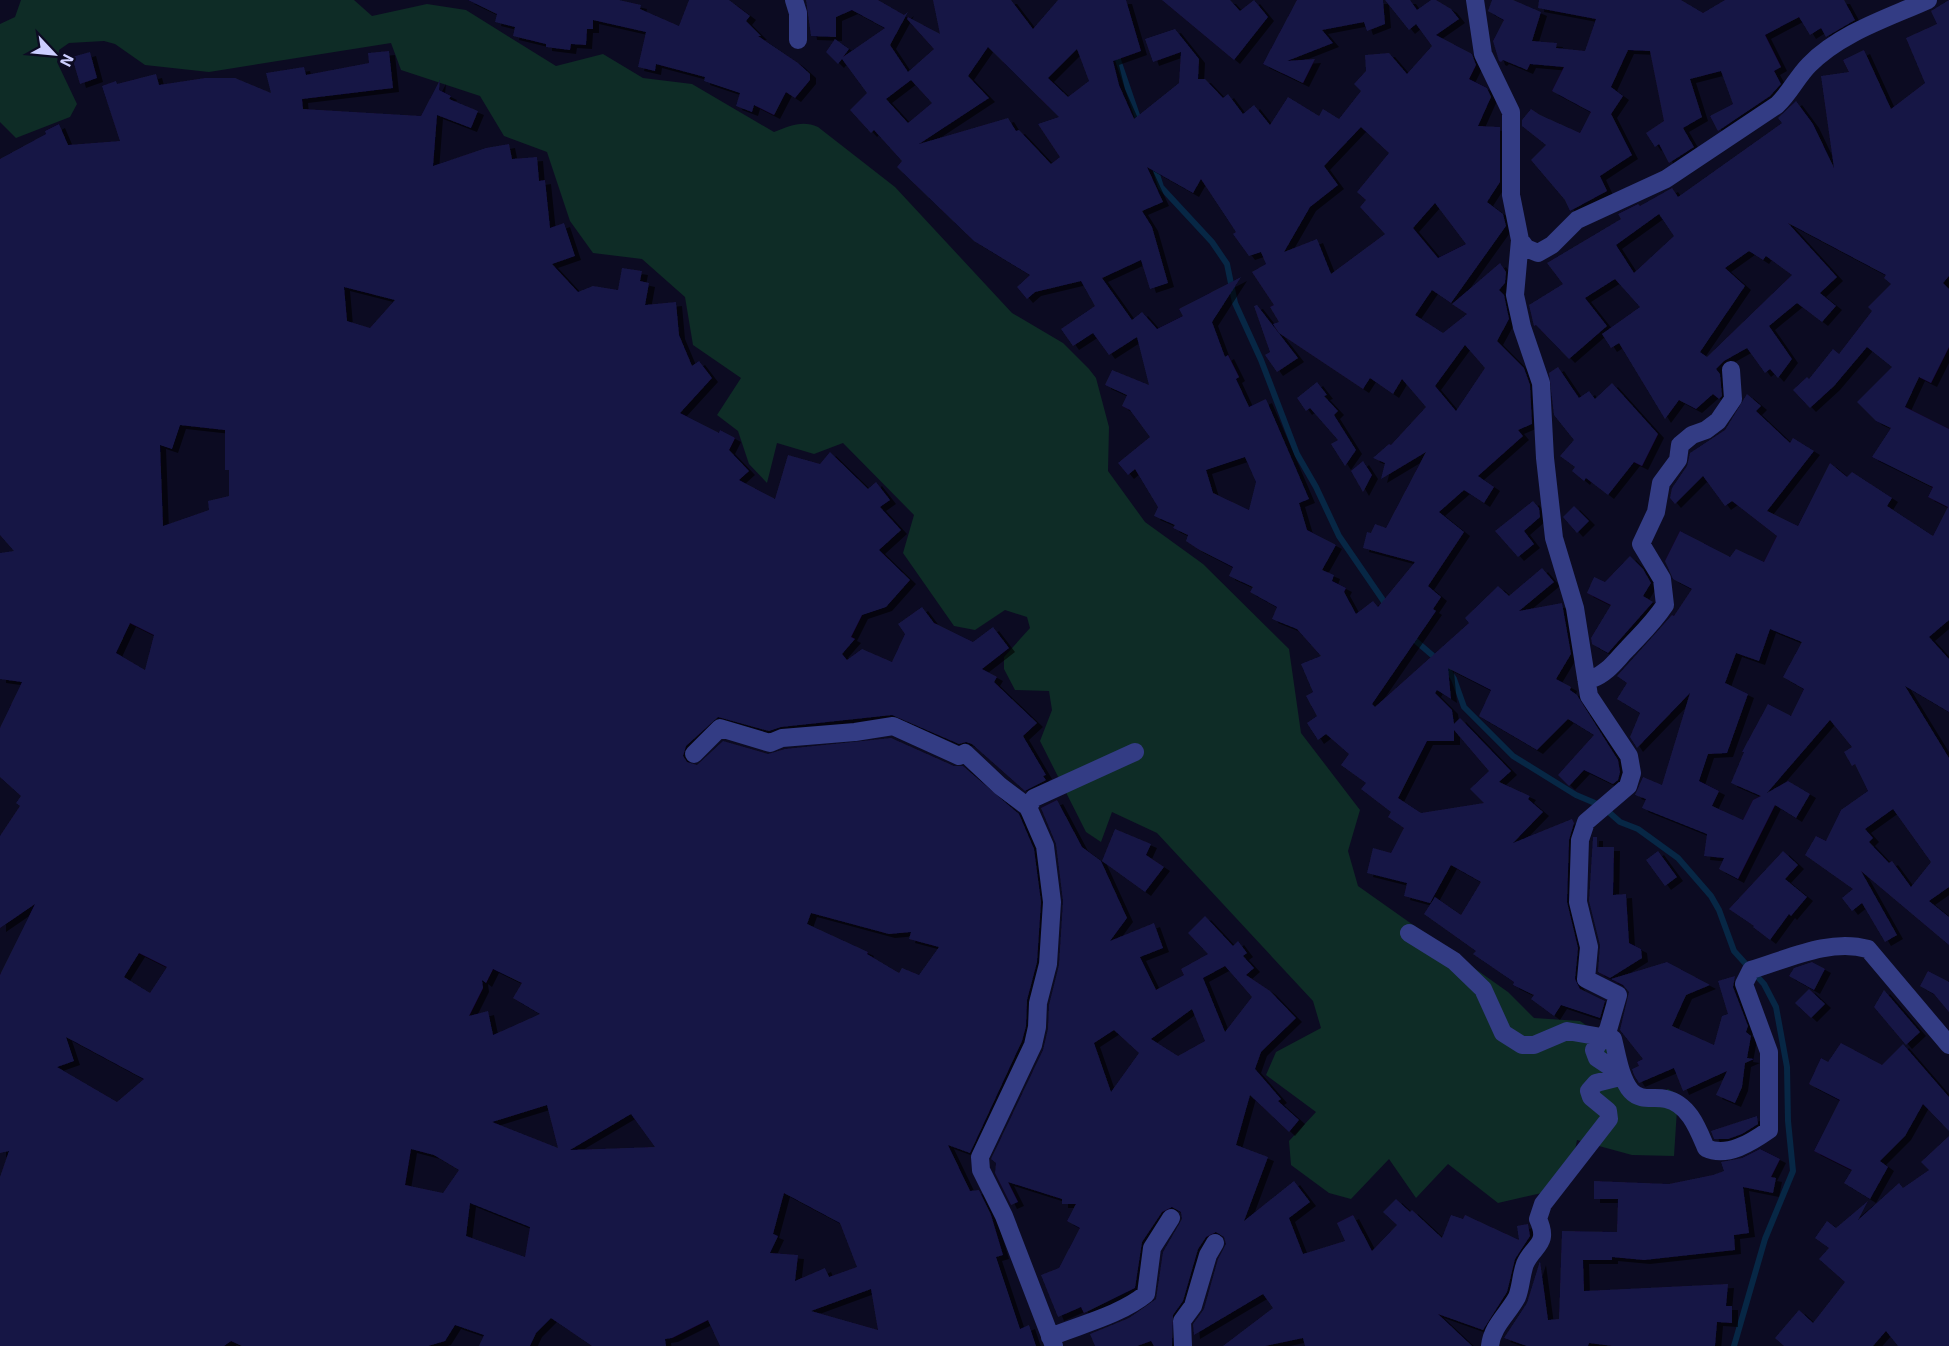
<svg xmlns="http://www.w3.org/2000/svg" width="1949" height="1346" font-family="'Exo 2',sans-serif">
	<defs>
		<filter id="shadow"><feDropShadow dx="6" dy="4" stdDeviation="0" flood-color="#0009"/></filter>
	</defs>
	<rect width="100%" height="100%" fill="#0c0b22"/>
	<path fill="#0e2c26" d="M21,0H354L372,16L427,4L466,10L556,66L603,54L643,78L692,84L774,132C790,126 802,120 818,127L895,187L1012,313L1063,343L1089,369L1096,378L1109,427L1108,471L1145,522L1203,564L1289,649L1301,733L1360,810L1348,851L1358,886L1508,992L1534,1018L1580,1021L1625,1052L1620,1089L1638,1104L1668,1089L1678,1094L1674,1156L1632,1155L1577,1140L1568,1187L1498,1203L1448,1164L1416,1198L1389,1159L1351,1199L1329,1193L1291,1165L1289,1141L1316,1112L1266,1075L1276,1052L1321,1028L1313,1001L1157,833L1112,812L1101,842L1086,832L1040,741L1052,710L1049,691L1015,690L1004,669V657L1030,628L1027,617L1005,610L975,630L954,626L903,553L914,515L843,443L814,454L777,443L767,483L749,464L738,431L717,415L741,378L693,345L685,297L642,259L593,253L570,221L547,152L504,136L480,96L401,70L391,43L209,72L145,65L115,44L104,41L69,43L59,50L57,62L77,104L70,117L16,138L0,122V24L15,17Z"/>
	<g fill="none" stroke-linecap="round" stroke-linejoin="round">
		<path stroke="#072745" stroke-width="6" d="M1116,54L1140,124
			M1154,165L1161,187L1212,242L1227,264L1235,303L1261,360L1297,454L1316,487L1339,536L1387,606
			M1410,636L1446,667L1454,679L1464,707L1513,756L1576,795L1602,806L1620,822L1638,829L1678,858L1711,896L1719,910L1734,951L1764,984L1776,1007L1787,1067L1788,1121L1793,1171L1765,1239L1734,1346"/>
	</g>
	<path fill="#181644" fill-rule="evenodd" filter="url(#shadow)" d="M468,0H619L641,5L640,9L679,26L689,0H729L750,16L746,21L761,36H758L798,63L810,74V80L795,98L786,92L774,115L754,105L752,112L736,106L740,93L704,81L705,77L656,64L655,71L638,67L646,32L593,20V29H587L586,45L571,44L570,50L546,47V44L513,36L515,27L495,22L497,14Z
		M806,0H878L904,15L908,12L890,45L908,72L934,49L907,19L908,17L940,34L933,0H1011L1033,29L1058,0H1126L1141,51L1113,61L1119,85L1134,119L1179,83L1181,52L1153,62L1145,39L1175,29L1199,59L1198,79H1205L1223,98L1228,94L1243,114L1254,105L1270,125L1288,97L1319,116L1323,109L1339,119L1361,91L1354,84L1366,71L1365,55L1389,53L1407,74L1432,46L1416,24L1409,30L1385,0H1410L1417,10L1431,0H1436L1451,9L1459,19L1436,35L1472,54L1476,65L1469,79L1487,88L1491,97L1478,126L1500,127V182L1487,202L1503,214L1506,226L1451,303L1432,290L1415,315L1443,333L1467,314L1452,304L1500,263L1506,272L1505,283L1499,290L1504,295L1509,319L1497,341L1524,368L1530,385L1532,424L1518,430L1523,436L1478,476L1494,487L1484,503L1464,490L1439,512L1464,532L1428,586L1441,597L1433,609L1436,611L1372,704L1375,707L1469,623L1465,618L1498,586L1509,596L1542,568L1554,582L1519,611L1562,603L1571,654L1556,679L1571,687L1570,690L1577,695L1618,760L1620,772L1618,780L1613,784L1584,770L1569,786L1558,775L1594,735L1568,719L1537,750L1479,716L1491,690L1448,668L1451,699L1437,690L1435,693L1452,710L1454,724L1460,718L1511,771L1499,782L1530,796L1528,799L1543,812L1513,843L1572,819L1574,823L1569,840L1567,902L1578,948L1575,979L1580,989L1605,1001L1600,1018L1561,1005L1554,1016L1531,999L1534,995L1513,985L1514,982L1473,954L1476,951L1424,914L1435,897L1461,915L1481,882L1451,865L1430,903L1404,896L1407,883L1367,873L1373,848L1391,853L1404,828L1388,817L1391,812L1361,789L1366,783L1341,765L1349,754L1326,734L1318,740L1307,723L1317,716L1306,696L1313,692L1301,664L1321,656L1297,629L1272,619L1277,607L1250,592L1253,587L1229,576L1233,567L1198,549L1186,541L1188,535L1173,528L1175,525L1154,516L1158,507L1135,469L1128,475L1118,463L1150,437L1130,410L1122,406L1127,395L1105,385L1112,370L1149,385L1137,337L1109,355L1093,333L1073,346L1061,329L1095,306L1081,281L1035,292L1027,299L1017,287L1030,275L974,241L897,167L902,161L874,130L871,133L850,110L867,93L842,59L838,64L826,52L835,39L849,49L843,57L885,28L852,10L836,17V37L811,36ZM988,47L1059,117L1038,124L1060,157L1051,164L1019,130L1016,131L1008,118L919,144L989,98L968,76ZM1077,49L1089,81L1068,97L1048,78ZM911,80L932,103L908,123L886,99ZM1361,127L1389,153L1357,192L1366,200L1360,207L1385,234L1331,274L1317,239L1284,252L1310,207L1338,185L1324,166ZM1147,167L1193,193L1201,179L1236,232L1233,234L1249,256L1261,252L1266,264L1252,272L1274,305L1270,307L1279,322L1273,324L1279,333L1363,389L1370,378L1393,394L1402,379L1426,407L1391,445L1389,444L1373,458L1385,463L1381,479L1426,452L1386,528L1375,524L1371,533L1367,532L1363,548L1415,562L1378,607L1373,601L1356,614L1344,592L1346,588L1332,581L1334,575L1322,570L1336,545L1307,530L1299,503L1309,499L1266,399L1249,407L1236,379L1239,377L1228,355L1225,357L1212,322L1241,277L1179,309L1183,316L1157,329L1142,312L1132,320L1102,278L1141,260L1150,289L1168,283L1152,227L1142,211L1163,202ZM1435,203L1466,244L1438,258L1413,228ZM1465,345L1485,368L1456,411L1435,386ZM1245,457L1256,482L1249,510L1213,493L1206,470ZM1454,730L1489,771L1470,789L1484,803L1421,813L1398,798L1427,741H1454Z
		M1162,0H1230L1240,11L1254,0L1268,17L1234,60Z
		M1297,0H1383L1385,24L1367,31L1364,22L1322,30L1333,43L1287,61L1315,59L1303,83L1263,64Z
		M1492,0H1513L1541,12L1532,41L1557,43L1556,48L1585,51L1596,19L1538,8L1539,0H1681L1703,13L1725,0H1844L1855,20L1826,37L1821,28L1810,35L1799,17L1765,35L1781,67L1774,71L1781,84L1770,96L1718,131L1710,116L1733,104L1721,71L1690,79L1702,117L1683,128L1694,147L1669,163L1659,144L1655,147L1646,133L1664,121L1650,51L1628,50L1611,87L1623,96L1611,114L1632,155L1600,176L1607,191L1570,211L1565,200L1531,160L1546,145L1522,126V120L1531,109L1540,115L1580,133L1591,112L1552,91L1564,67L1530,64L1527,70L1503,60L1501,62L1499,61L1493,41L1504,20L1488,11Z
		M1949,0V276L1943,283L1949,289V347L1931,383L1919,377L1905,407L1949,429V620L1929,637L1949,659V712L1905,686L1949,758V887L1929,901L1949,917V945L1861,871L1897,935L1885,942L1862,903L1852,911L1842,898L1853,889L1805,855L1816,836L1826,841L1841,810L1868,791L1855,764L1852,766L1844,752L1852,747L1830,720L1767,793L1788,781L1810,794L1796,818L1775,805L1738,879L1719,869L1724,858L1704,856L1707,834L1642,808L1646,799L1635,795L1643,777L1662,785L1690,693L1637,748L1630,737L1640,713L1617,699L1627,683L1617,676L1672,615L1674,616L1692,589L1673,579L1665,561L1680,531L1730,557L1736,549L1764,562L1777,536L1732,501L1725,506L1703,476L1675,504L1670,498L1672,488L1687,466L1690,453L1725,430L1747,394L1761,406L1756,411L1790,443L1793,438L1814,451L1767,511L1798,526L1830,463L1847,477L1852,472L1892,498L1887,506L1933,536L1948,507L1928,497L1933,487L1872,457L1891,428L1876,421L1857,402L1892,367L1867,347L1834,386L1810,408L1793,390L1807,377L1809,379L1833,349L1839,354L1872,311L1868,307L1891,284L1884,278L1886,275L1788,223L1837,277L1820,293L1836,306L1822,322L1797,303L1769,326L1792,359L1778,378L1770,369L1765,373L1747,348L1724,361L1716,369L1720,374L1722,396L1719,399L1713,394L1696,409L1679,400L1665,419L1619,343L1611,348L1602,334L1640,307L1615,279L1585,298L1607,326L1569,359L1536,325L1534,326L1529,305L1563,284L1547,263L1621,219L1618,214L1638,204L1640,206L1672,188L1678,197L1782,123L1778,118L1796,101L1813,124L1834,168L1821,76L1849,72L1843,60L1864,50L1891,109L1925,83L1906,38L1937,24L1931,11ZM1659,214L1674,236L1634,273L1616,245ZM1749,251L1763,260L1766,256L1792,275L1707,357L1700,352L1745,286L1725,268ZM1770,629L1802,642L1783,677L1804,689L1791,716L1768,704L1742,752H1744L1731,783L1761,796L1753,800L1743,820L1712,806L1719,791L1699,781L1708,754L1727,753L1748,694L1725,683L1736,653L1759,661ZM1893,809L1931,862L1911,887L1892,861L1889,863L1869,842L1873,838L1865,829Z
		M389,51L393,88L302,99L303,109L421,116L440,80L439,90L451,96L449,99L478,111L471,128L437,115L433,166L486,148L509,144L512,159L537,157L539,181L545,180L550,228L564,223L575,256L552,264L578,292L593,286L618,290L622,268L642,271L640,281L649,283L645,305L676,302L679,335L692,366L699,361L712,378L680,413L719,433L720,430L735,438L729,450L749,471L739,480L775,499L788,455L820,464L830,452L868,489L876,482L890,500L880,507L901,530L879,550L910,580L886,607L862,615L851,637L855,639L842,654L847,660L862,649L892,662L905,634L898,624L922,607L934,623L973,642L993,627L1009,648L982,669L997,677L994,682L1037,723L1023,736L1046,775L1043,776L1046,780L1025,791L972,744L966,742L959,744L892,715L781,727L769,731L718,717L686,746L683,756L687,762L697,765L723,741L768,754L785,749L891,738L954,766H963L1019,814L1034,849L1041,902L1037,962L1027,1000L1026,1026L1022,1041L970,1153L948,1145L970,1191L979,1190L991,1215L1003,1255L996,1257L1020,1329L1029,1325L1036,1346H720L708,1320L672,1338L665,1339L666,1346H592L551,1318L536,1333L530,1346H479L484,1335L455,1325L445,1341L428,1346H242L231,1341L224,1346H0V1177L9,1151L0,1153V975L35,904L0,928V836L20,806L16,803L21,796L0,777V728L22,682L0,679V553L14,551L0,535V159L46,134L45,131L59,124L68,145L120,141L102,86L116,81L117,84L156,74L159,85L205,78H235L271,93L266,73L304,67L306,75L369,63L368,53ZM344,287L395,300L370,328L347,321ZM180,425L225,430V470H229V496L208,501L209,510L163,526L160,445L172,449ZM130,623L154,635L145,670L116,653ZM811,913L889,934L911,932L909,939L939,947L919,975L902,968L899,973L867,954L868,952L807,924ZM139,953L167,967L150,993L124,977ZM493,969L522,983L513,998L540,1014L493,1035L488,1011L469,1016L483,988L482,980L486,983ZM66,1037L144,1079L117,1102L57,1067L74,1061ZM547,1105L558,1148L492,1122ZM631,1114L655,1147L570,1150ZM411,1149L434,1155L459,1170L443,1193L405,1185ZM784,1193L840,1223L857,1267L829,1277L825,1268L795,1281L798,1255L770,1253L778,1236L773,1234ZM470,1203L530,1227L525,1257L466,1236ZM871,1289L878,1330L811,1311Z
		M90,52L97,78L80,84L72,57Z
		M1257,305L1298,358L1277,372L1265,355L1270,352L1254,306Z
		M1558,367L1579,398L1589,391L1595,399L1612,383L1658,434L1642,466L1634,462L1608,495L1586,478L1584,481L1572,471L1575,467L1560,456L1574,440L1554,415L1549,373Z
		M1317,382L1327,395L1324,396L1338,411L1334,415L1356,450L1345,466L1331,444L1338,440L1310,408L1306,411L1297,398Z
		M1363,461L1372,475L1363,492L1351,471Z
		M1533,501L1539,508L1540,517L1524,531L1534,544L1518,557L1495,531Z
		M1574,506L1589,521L1577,533L1563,517Z
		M1630,556L1643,569L1651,583L1643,596L1653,602L1608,653L1592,644L1591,638L1611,605L1587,593L1594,577L1605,582Z
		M1057,800L1082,847L1101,861L1127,918L1110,941L1154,923L1163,948L1140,957L1156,990L1184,975L1181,969L1208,954L1188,933L1205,916L1233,946L1238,941L1247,953L1243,956L1254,968L1246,975L1270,991L1296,1018L1261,1052L1255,1069L1281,1099L1278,1101L1299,1120L1289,1132L1250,1095L1236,1145L1268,1157L1244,1221L1294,1181L1310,1202L1289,1218L1303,1254L1345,1241L1337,1223L1353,1215L1372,1251L1397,1225L1383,1212L1396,1199L1410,1212L1412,1210L1442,1238L1451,1215L1463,1219L1465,1215L1519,1240L1517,1226L1528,1224L1530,1236L1515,1259L1507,1292L1483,1330L1438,1314L1472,1346H1305L1303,1338L1265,1346H1223L1273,1308L1263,1294L1194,1335L1193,1324L1204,1309L1218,1259L1226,1244L1224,1237L1216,1232L1206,1237L1198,1249L1183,1301L1173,1315L1172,1346H1154L1151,1341L1137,1346H1095L1090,1334L1129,1318L1156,1299L1163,1252L1182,1219L1181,1212L1172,1207L1162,1212L1142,1242L1135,1288L1084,1313L1081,1307L1058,1317L1041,1275L1059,1268L1080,1228L1067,1221L1076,1204H1062V1199L1008,1182L1018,1202L1011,1205L995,1173L996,1163L991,1159L1043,1050L1048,1029L1049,1005L1059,965L1063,901L1056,844L1041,808ZM1225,966L1252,997L1225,1032L1203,978ZM1192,1009L1205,1041L1178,1056L1151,1039ZM1114,1030L1139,1053L1111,1092L1094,1043Z
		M1115,829L1151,844L1146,855L1164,867L1145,892L1102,861Z
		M1593,837H1597V847H1614L1613,895L1626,894L1629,943L1641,949L1642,958L1610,978L1598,972L1600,945L1589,901Z
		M1658,851L1677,877L1665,886L1646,860Z
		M1783,851L1798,865L1785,879L1807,897L1791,916L1789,914L1770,940L1753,927L1754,926L1729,909Z
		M1667,962L1710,985L1686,995L1672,1026L1714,1045L1722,1016L1728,1014L1718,981L1735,976L1733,987L1748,1026L1746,1032L1751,1036L1747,1058L1754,1059L1745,1063L1742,1087L1735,1103L1716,1095L1727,1071L1683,1091L1674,1068L1639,1083L1634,1075L1632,1069L1639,1066L1637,1062L1643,1059L1620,1030L1629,992L1623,985L1611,979Z
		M1812,962L1825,969L1814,990L1789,976L1794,968Z
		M1928,971L1949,982V1012L1934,994L1920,986Z
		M1809,989L1825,1004L1811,1018L1795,1003Z
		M1884,990L1920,1032L1906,1045L1874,1007Z
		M1841,1043L1882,1065L1903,1044L1949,1097V1131L1923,1104L1905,1136L1880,1161L1888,1167L1870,1199L1844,1183L1852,1170L1814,1151L1840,1100L1809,1084L1821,1058L1828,1062Z
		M1757,1116L1758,1124L1742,1134L1728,1139H1714L1711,1131Z
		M1949,1136V1346H1898L1886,1331L1873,1346H1784L1775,1338L1799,1310L1813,1323L1845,1282L1819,1259L1829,1248L1815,1238L1827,1221L1836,1228L1868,1201L1858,1220L1899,1183L1903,1188L1929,1170L1921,1162Z
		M1760,1149L1780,1159L1771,1177L1776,1178L1773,1193L1743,1187L1749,1233L1734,1235L1735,1250L1644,1260L1612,1257V1260H1583L1584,1291L1728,1284L1726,1306H1732V1323L1717,1322L1715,1346H1613L1589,1343L1588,1346H1527L1504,1338L1527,1303L1540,1261L1548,1320L1559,1319L1562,1231L1617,1232L1618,1199H1594V1181L1669,1184L1713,1175L1724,1171L1721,1162L1742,1158Z"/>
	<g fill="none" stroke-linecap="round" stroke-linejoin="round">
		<path stroke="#333c84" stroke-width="18" d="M794,0L798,13V40
			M1475,0L1483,54L1511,112V195L1520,240L1515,295L1522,327L1541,383L1545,458L1554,538L1575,608L1589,696L1629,756L1632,773L1628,786L1586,822L1580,840L1578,902L1589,947L1586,979L1618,995L1608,1030L1594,1050L1597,1058L1618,1072L1616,1078L1596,1083L1589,1091L1591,1097L1608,1111L1609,1119L1543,1204L1538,1219C1550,1245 1533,1245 1525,1264C1521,1275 1521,1287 1517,1297C1508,1314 1492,1326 1490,1346
			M1520,240L1526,248L1538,253L1552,245L1577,220L1666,179L1777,105C1790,93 1797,77 1809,65C1840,33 1888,18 1928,0
			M1586,678L1592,679C1609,672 1616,660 1628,648C1642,633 1653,623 1665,605L1662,579L1641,544L1656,512L1661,483L1678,460L1680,445L1692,435L1706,430L1718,421L1733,399L1731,370
			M694,754L720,728L770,743L782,738L855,732L893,726L959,756L965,753L1000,786L1028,807L1045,846L1052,902L1048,964L1038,1003L1037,1027L1033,1045L980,1157L981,1170L1004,1216L1054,1346
			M1028,807L1034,798L1135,752
			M1409,933L1454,961L1483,989L1503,1033L1522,1045H1534L1567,1031L1613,1039C1617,1054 1620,1078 1631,1091C1641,1102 1654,1096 1666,1099C1689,1104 1698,1129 1706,1148C1727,1158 1752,1142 1769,1130V1052L1744,984L1751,970C1788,959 1830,938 1868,949L1949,1045
			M1050,1337C1082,1324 1120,1315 1146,1294L1152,1248L1171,1218
			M1183,1346L1182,1321L1193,1306L1208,1255L1215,1243"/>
	</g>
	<g transform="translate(54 54) rotate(116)" stroke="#0c0b22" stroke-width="4.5" paint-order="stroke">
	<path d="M0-4.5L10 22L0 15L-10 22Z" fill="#ccceff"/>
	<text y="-9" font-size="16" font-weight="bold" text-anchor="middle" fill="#ccceff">N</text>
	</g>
</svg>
